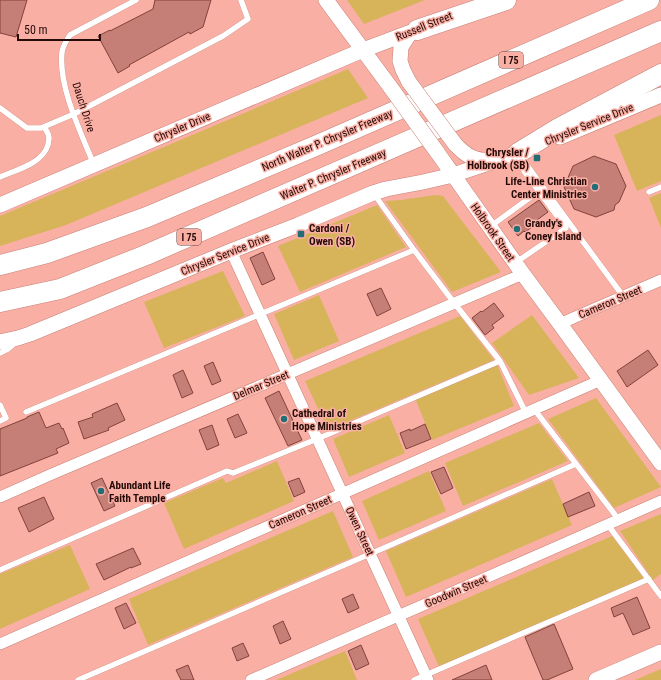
<svg xmlns="http://www.w3.org/2000/svg" width="661" height="680" font-family="'Roboto Condensed',sans-serif">
	<rect width="100%" height="100%" fill="#faafa5"/>
	<path fill="#d7b45a" d="M347,0H425L364,24Z
		M348,69L368,98L66,225L0,246V216L107,171Z
		M661,115V181L637,191L614,135Z
		M661,193V228L649,198Z
		M435,195L443,196L501,272L452,292L385,201L401,200Z
		M377,205L406,247L300,292L278,246Z
		M223,271L245,316L164,348L144,302Z
		M319,295L339,341L294,360L274,314Z
		M532,315L579,378L529,395L492,343Z
		M460,316L494,360L328,430L305,381Z
		M497,364L514,406L432,440L415,398Z
		M596,398L661,487L614,508L548,419Z
		M389,415L405,453L349,477L333,439Z
		M539,423L568,461L463,506L445,463Z
		M277,461L294,501L184,549L164,503L223,478L226,483Z
		M429,471L446,511L379,540L362,501Z
		M552,479L572,525L406,597L386,551Z
		M333,511L353,557L148,645L129,599Z
		M661,514V574L653,580L620,531Z
		M612,536L644,578L439,667L418,619Z
		M70,545L90,589L0,629V574Z
		M345,651L357,680H276Z
		M661,669V680H635Z"/>
	<path fill="#c67f76" stroke="#82423b" d="M0,0H27L16,37L0,33Z
		M155,0H211L203,27L190,34L189,32L129,65L130,66L118,73L98,36L110,30V31L153,9Z
		M594,156L616,164L626,186L619,202L615,205L614,210L596,217L574,209L564,187L573,166Z
		M539,200L548,212L537,220L539,222L525,232L524,231L518,236L508,222Z
		M263,252L275,279L262,285L250,258Z
		M381,288L391,309L377,316L367,294Z
		M494,303L504,316L492,325L494,328L485,335L472,318L481,311L482,312Z
		M648,350L658,365L627,387L617,371Z
		M213,362L221,381L212,385L204,366Z
		M183,370L193,393L182,398L173,375Z
		M279,391L302,440L288,446L265,398Z
		M117,403L125,420L108,428L109,430L84,439L78,422L93,417L92,414Z
		M39,412L46,428L59,423L62,429L63,428L69,443L56,449L58,453L0,476V429L27,418V417Z
		M238,414L247,433L235,438L227,419Z
		M425,424L431,439L406,449L400,433L410,429V431Z
		M212,425L219,445L207,450L199,430Z
		M444,467L453,488L441,494L431,472Z
		M102,478L115,506L104,511L91,483Z
		M299,478L305,492L294,497L288,482Z
		M589,492L595,506L568,517L563,504Z
		M44,497L54,519L29,532L18,508Z
		M133,548L141,564L131,568V567L104,580L96,564Z
		M353,594L359,608L348,613L342,599Z
		M637,597L650,628L633,635L623,613L614,617L611,608Z
		M126,603L136,623L124,629L115,608Z
		M283,621L291,639L280,644L273,626Z
		M554,624L573,669L547,680H543L525,637Z
		M243,643L249,656L237,661L232,648Z
		M361,645L369,664L356,670L348,651Z
		M188,665L194,680H181L176,670Z
		M486,665L492,680H452Z"/>
	<g fill="none" stroke-linecap="round" stroke-linejoin="round">
		<g stroke="#c78177" stroke-width="6">
			<path id="lane" d="M0,108L27,128H41L74,114L223,36L248,19L241,0
				M520,156L623,296
				M94,165C81,133 58,86 62,52C63,45 67,40 70,35L136,0
				M0,177C16,170 42,164 48,145C48,143 49,140 49,138C49,134 46,130 44,127
				M649,192L661,187
				M374,194L414,250L455,304L500,361L526,413
				M491,226L539,191
				M515,263L566,228L524,171L519,157
				M0,353L8,349L15,343
				M0,405L6,418L0,421
				M534,409L619,520
				M26,412L414,250
				M608,525L661,596
				M0,570L227,471L233,473L317,439L500,361
				M78,680L370,554L576,464
				M414,680L649,579"/>
		</g>
		<g stroke="#c78177" stroke-width="12">
			<path id="street" d="M231,251L428,680
				M560,324L573,318L661,280
				M0,497L52,474L523,274
				M0,644L601,380
				M251,680L552,549L661,501"/>
		</g>
		<g stroke="#c78177" stroke-width="16">
			<path id="secondary" d="M326,0L391,88
				M409,82L403,70L400,61L401,47L410,33
				M560,137L661,95
				M455,144C467,157 474,160 491,161
				M437,152L523,274L560,324L661,463
				M0,205L363,50L427,26
				M0,342L18,338L30,334L231,251L298,225L373,193L386,189L423,182L453,175L518,153L528,149
				M596,680L661,652"/>
		</g>
		<g stroke="#c78177" stroke-width="21">
			<path id="highway" d="M417,30L506,0
				M518,153L559,128L661,74
				M0,265L47,253L147,217L313,147L649,0
				M0,302L60,289L146,255L661,31"/>
		</g>
		<use href="#lane" stroke="#fff" stroke-width="5.5"/>
		<use href="#street" stroke="#fff" stroke-width="11"/>
		<use href="#secondary" stroke="#fff" stroke-width="15"/>
		<use href="#highway" stroke="#fff" stroke-width="20"/>
		<g stroke="#c78177" stroke-width="16" stroke-linecap="butt">
			<path id="secondary-bridge" d="M409,82L455,144
				M391,88L437,152"/>
		</g>
		<use href="#secondary-bridge" stroke="#fff" stroke-width="15"/>
	</g>
	<g fill="#236d77" stroke="#faafa5" stroke-width="1.5">
		<rect x="533" y="154" width="8" height="8" rx="2"/>
		<circle cx="595" cy="187" r="4"/>
		<circle cx="517" cy="229" r="4"/>
		<rect x="297" y="230" width="8" height="8" rx="2"/>
		<circle cx="284" cy="419" r="4"/>
		<circle cx="101" cy="491" r="4"/>
	</g>
	<g text-anchor="middle" stroke-width="3" stroke-linejoin="round" paint-order="stroke">
		<g fill="#faafa5" stroke="#653c37" stroke-width="1">
			<rect x="499" y="52" width="24" height="16" rx="3"/>
			<rect x="177" y="229" width="24" height="16" rx="3"/>
		</g>
		<g font-size="10" font-weight="bold" fill="#250b08">
			<text x="511" y="64">I 75</text>
			<text x="189" y="241">I 75</text>
		</g>
		<g font-size="11" fill="#250b08" stroke="#faafa5">
			<text transform="translate(424 26) rotate(-22)" y="4">Russell Street</text>
			<text transform="translate(84 107) rotate(72)" y="4">Dauch Drive</text>
			<text transform="translate(589 124) rotate(-22)" y="4">Chrysler Service Drive</text>
			<text transform="translate(182 127) rotate(-23)" y="4">Chrysler Drive</text>
			<text transform="translate(327 140) rotate(-23)" y="4">North Walter P. Chrysler Freeway</text>
			<text transform="translate(333 174) rotate(-23)" y="4">Walter P. Chrysler Freeway</text>
			<text transform="translate(493 232) rotate(55)" y="4">Holbrook Street</text>
			<text transform="translate(225 254) rotate(-22)" y="4">Chrysler Service Drive</text>
			<text transform="translate(610 302) rotate(-23)" y="4">Cameron Street</text>
			<text transform="translate(261 385) rotate(-23)" y="4">Delmar Street</text>
			<text transform="translate(300 512) rotate(-24)" y="4">Cameron Street</text>
			<text transform="translate(360 531) rotate(65)" y="4">Owen Street</text>
			<text transform="translate(456 591) rotate(-23)" y="4">Goodwin Street</text>
		</g>
		<g font-size="11" font-weight="bold" fill="#250b08" stroke="#faafa5" text-anchor="start">
			<text x="529" y="156" text-anchor="end">Chrysler /<tspan x="529" dy="13">Holbrook (SB)</tspan></text>
			<text x="587" y="185" text-anchor="end">Life-Line Christian<tspan x="587" dy="13">Center Ministries</tspan></text>
			<text x="525" y="227">Grandy's<tspan x="525" dy="13">Coney Island</tspan></text>
			<text x="309" y="232">Cardoni /<tspan x="309" dy="13">Owen (SB)</tspan></text>
			<text x="292" y="417">Cathedral of<tspan x="292" dy="13">Hope Ministries</tspan></text>
			<text x="109" y="489">Abundant Life<tspan x="109" dy="13">Faith Temple</tspan></text>
		</g>
	</g>
	<path d="M18 34v6h82v-6" fill="none" stroke="#250b08" stroke-width="2"/>
	<text x="24" y="34" font-size="12" fill="#250b08" stroke="#faafa5" stroke-width="3" paint-order="stroke">50 m</text>
</svg>
